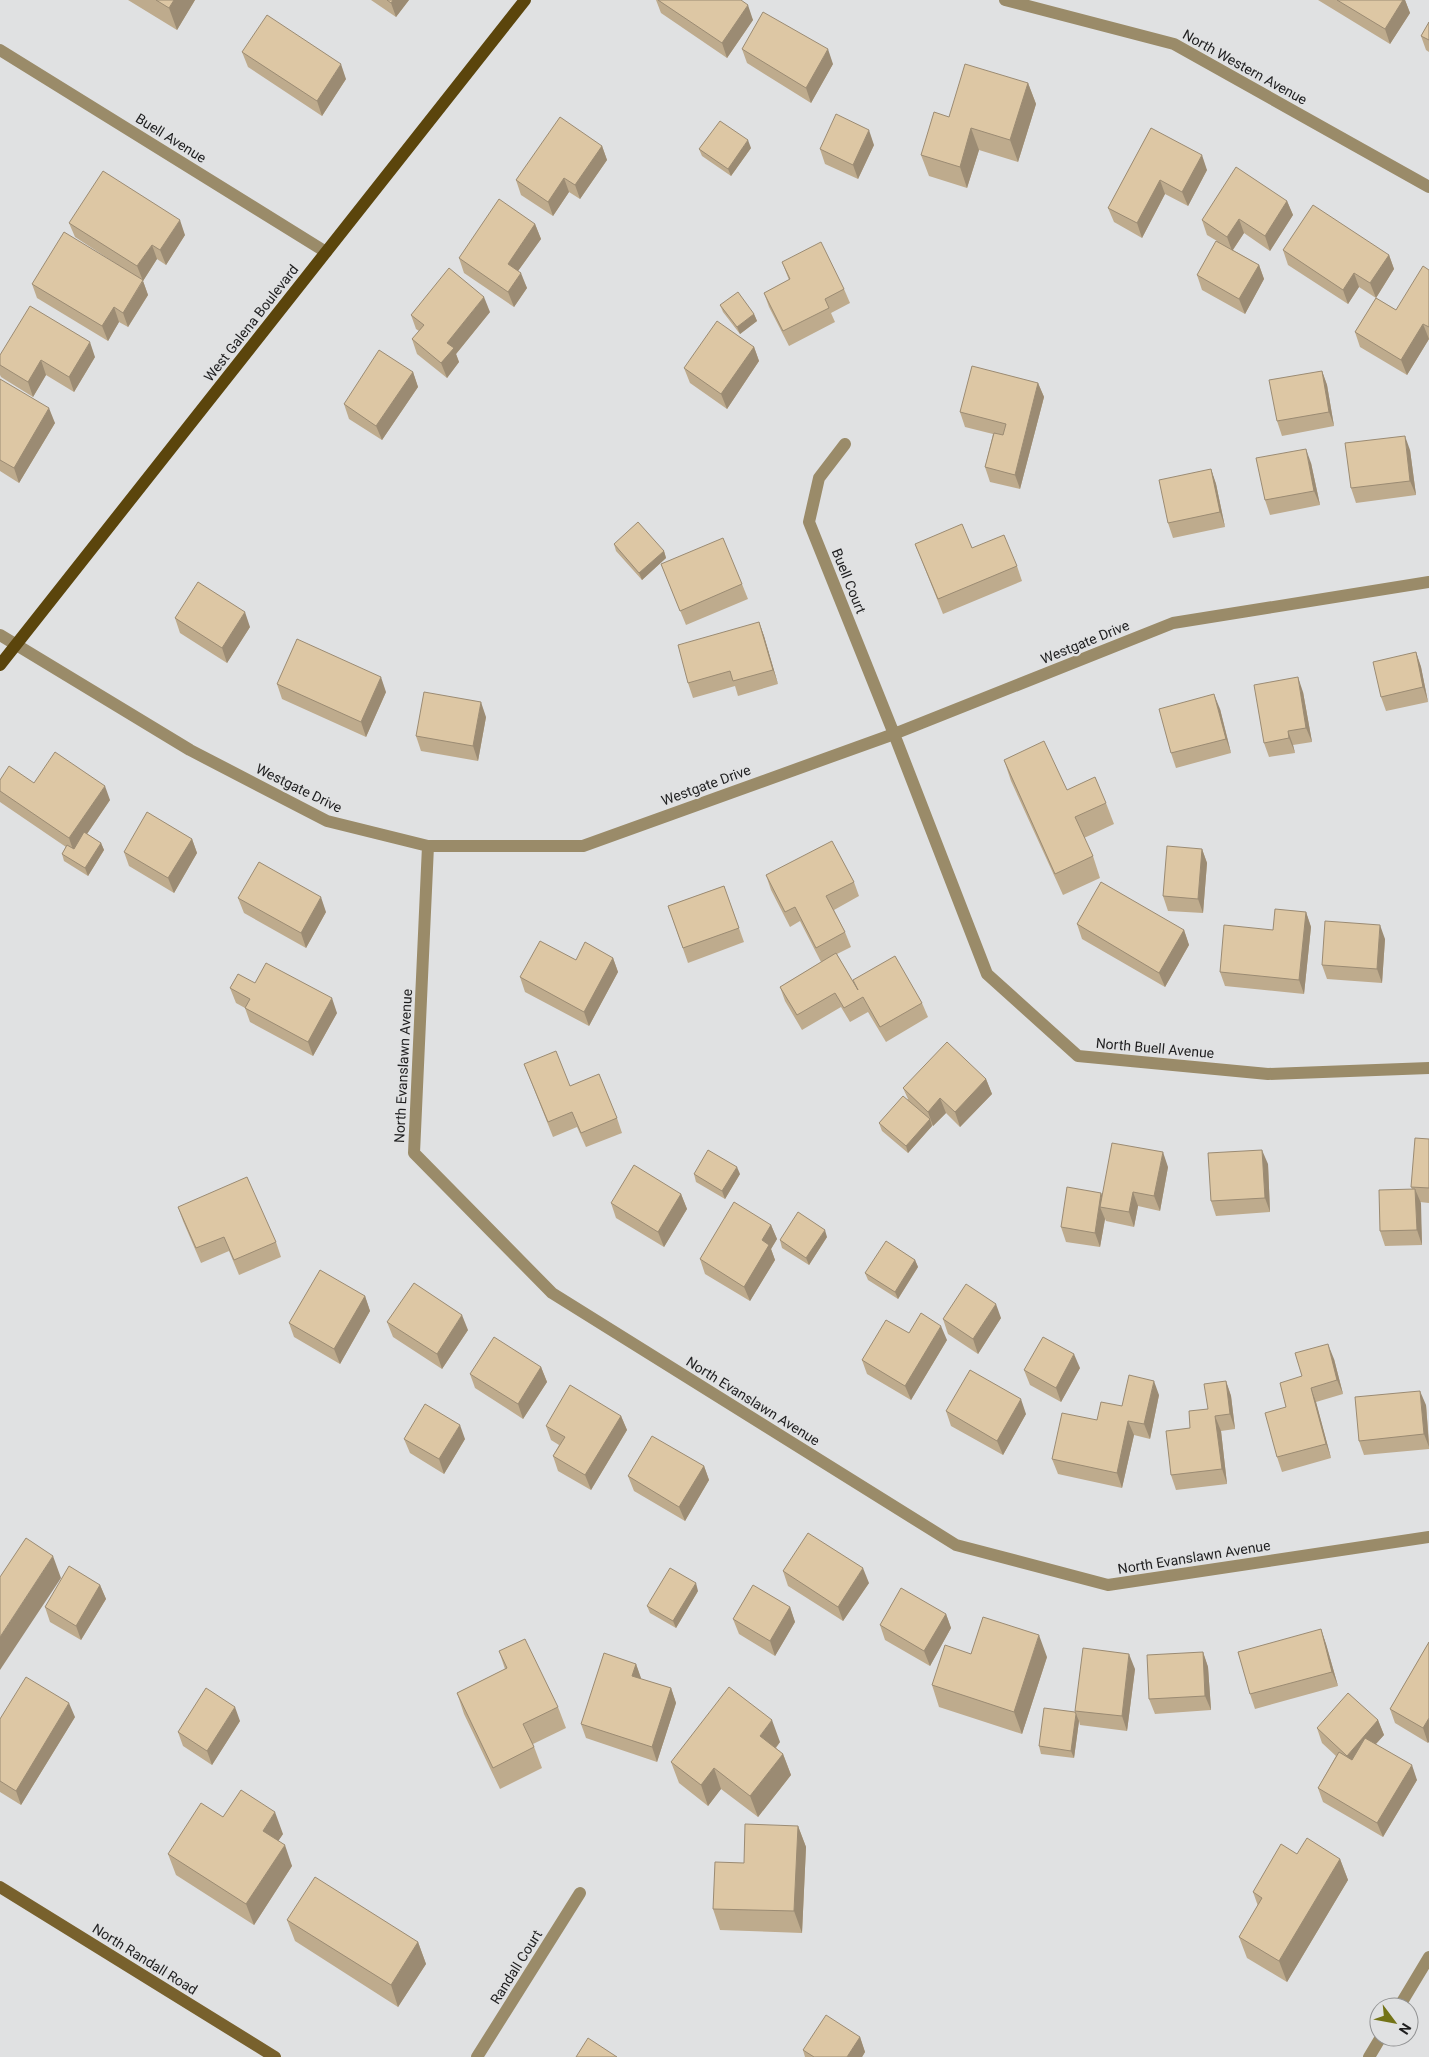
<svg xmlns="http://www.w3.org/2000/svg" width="1429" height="2057" font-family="Roboto,sans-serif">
	<rect width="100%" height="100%" fill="#e0e1e2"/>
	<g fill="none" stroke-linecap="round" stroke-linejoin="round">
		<path stroke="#9a8b69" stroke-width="12" d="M1005,0L1174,44L1429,187
			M0,50L326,252
			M845,444L819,478L809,522L894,734L987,974L1078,1056L1268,1074L1429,1068
			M0,635L190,750L327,821L428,846H583L894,734L1173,623L1429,582
			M428,846L414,1153L552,1293L956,1545L1108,1585L1429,1537
			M1399,2007L1429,1957
			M477,2057L580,1893
			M1369,2057L1381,2037"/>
		<path stroke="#78612d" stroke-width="12" d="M0,1887L275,2057"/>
		<path stroke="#5b450c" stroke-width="12" d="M0,665L525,0"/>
	</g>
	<path fill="#beab8d" d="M128,0H195L177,30Z
		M371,0H409L396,17Z
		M656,0H741L753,20L727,58L661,13Z
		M1318,0H1405L1410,13L1390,44Z
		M1429,22V52L1426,50L1421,36Z
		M742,49L833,64L811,103L747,63Z
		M242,52L346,79L322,116L248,67Z
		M1028,83L1036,104L1018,162L979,150L967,188L929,176L921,155L949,117Z
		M1151,128L1207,170L1188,206L1165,194L1142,238L1114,222L1108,208Z
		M874,145L858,179L825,164L820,149Z
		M602,146L607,160L580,199L569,192L553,216L521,195L516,180Z
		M751,148L731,176L702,156L699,149Z
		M1287,201L1293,215L1270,251L1244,233L1233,250L1259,265L1264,279L1245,314L1202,290L1197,275L1217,241L1207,235L1202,220Z
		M69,223L185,235L166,265L157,259L143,281L148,295L128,327L119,322L108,341L37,298L32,284L121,267L75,237Z
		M535,224L541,239L518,271L527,288L514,307L464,273L459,258Z
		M1283,250L1389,255L1394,269L1376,298L1396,310L1429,270V339L1407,375L1360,347L1355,332L1376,298L1359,287L1348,304L1288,265Z
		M782,262L844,289L850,303L831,313L835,322L789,346L769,307L764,293L789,280Z
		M720,305L754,314L757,321L740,334L723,312Z
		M490,312L456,354L459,362L447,378L417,354L412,339L419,331L416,329L411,315Z
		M754,347L759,361L727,409L690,383L684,368Z
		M0,355L95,357L74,392L46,375L33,397L1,377L0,375Z
		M1322,371L1327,385L1334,426L1282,436L1277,421Z
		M413,372L418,387L382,440L349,419L344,404Z
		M0,379L55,423L19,483L0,471Z
		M1038,383L1044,397L1020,489L990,482L985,467L993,434L965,427L960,412Z
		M1410,450L1416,495L1356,503L1351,488Z
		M1311,463L1320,505L1270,515L1265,500Z
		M1211,469L1216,484L1225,527L1173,538L1168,523Z
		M614,544L664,551L666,558L642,580L616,551Z
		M915,544L972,548L1017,566L1022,581L943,614Z
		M661,564L742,584L748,599L686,625Z
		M175,618L250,627L227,663L180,633Z
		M759,622L764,636L778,684L738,696L735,686L693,698L688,683Z
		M1416,652L1421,667L1428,702L1386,711L1381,697Z
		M277,684L386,692L366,737L282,699Z
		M1303,692L1312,742L1293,745L1295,753L1269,757L1264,743Z
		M1220,709L1231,753L1176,768L1171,753Z
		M486,717L478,761L421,751L416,736Z
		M1004,760L1067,790L1106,803L1114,824L1084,838L1093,856L1100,878L1063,895L1011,781Z
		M0,780L34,783L110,800L87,834L101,843L104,850L88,876L64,861L62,854L66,847L0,802Z
		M192,839L197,853L174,893L129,866L124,852Z
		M1202,849L1207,863L1203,913L1168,911L1163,896Z
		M766,875L854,882L859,896L834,910L845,932L851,947L837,954L855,986L922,1003L928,1017L886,1042L868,1012L850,1022L841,1007L802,1030L785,1001L780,987L821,962L800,921L790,927L771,890Z
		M724,886L744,942L688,963L668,906Z
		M238,898L326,912L306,948L244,913Z
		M1306,912L1311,927L1304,994L1225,986L1220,972Z
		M1077,924L1184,930L1189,945L1165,987L1082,939Z
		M1385,939L1382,983L1327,979L1322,965Z
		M613,958L618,972L589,1026L525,992L520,977L576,960Z
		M255,983L337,1013L313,1056L250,1022L245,1008L236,1003L230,988Z
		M524,1064L570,1086L617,1118L622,1133L586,1147L577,1127L553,1137Z
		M986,1079L992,1094L960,1127L946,1113L933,1126L932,1125V1126L908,1153L882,1131L879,1123L908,1099L903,1088Z
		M1429,1139V1203L1420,1202L1422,1245L1385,1246L1380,1231L1412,1189L1411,1187Z
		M1268,1164L1270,1212L1216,1216L1211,1201Z
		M1168,1167L1160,1211L1138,1206L1134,1227L1106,1221L1105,1219L1100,1247L1066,1242L1061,1227L1101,1193L1102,1196Z
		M694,1174H740L725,1199L696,1182Z
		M681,1194L687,1209L664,1247L616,1218L611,1203Z
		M178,1207L276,1242L281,1257L239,1275L229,1251L201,1263L183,1221Z
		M771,1225L777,1239L771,1249L775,1260L750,1301L705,1274L700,1259Z
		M827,1237L809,1265L782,1248L780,1240Z
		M915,1260L918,1267L898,1299L868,1280L865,1273Z
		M365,1296L370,1311L340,1364L294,1337L289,1323Z
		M1001,1318L978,1354L948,1334L943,1319Z
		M387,1322L468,1330L442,1369L393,1337Z
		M909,1333L947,1340L911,1400L867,1374L862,1360Z
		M1334,1359L1343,1394L1316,1402L1331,1458L1282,1472L1277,1457L1302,1376Z
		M541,1367L547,1382L523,1419L475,1388L470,1374Z
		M1080,1368L1061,1402L1030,1385L1024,1370Z
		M1226,1381L1231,1396L1235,1429L1221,1431L1227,1484L1176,1490L1171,1475L1190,1428L1208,1409Z
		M1159,1395L1150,1439L1134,1435L1122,1488L1058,1474L1052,1459L1097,1420L1122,1406Z
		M1426,1405L1429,1441V1449L1364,1455L1359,1441Z
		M946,1411L1026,1414L1003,1455L951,1426Z
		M621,1416L627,1430L591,1490L558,1471L553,1456L559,1445L551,1440L546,1426Z
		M404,1439H465L444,1474L410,1453Z
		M704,1466L709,1480L685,1521L634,1491L628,1476Z
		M783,1571L869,1583L843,1621L788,1586Z
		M100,1585L106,1599L81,1640L50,1622L45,1607Z
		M698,1591L676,1628L650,1613L647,1606Z
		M790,1607L795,1622L775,1656L739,1634L733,1619Z
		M946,1614L951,1628L930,1666L885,1640L880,1625Z
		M1321,1629L1326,1644L1338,1686L1255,1709L1250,1694Z
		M1429,1642L1428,1743L1395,1723L1390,1709Z
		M499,1651L558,1707L566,1728L533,1744L542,1768L500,1789L464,1714L457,1693L505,1669Z
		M1203,1652L1208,1667L1211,1710L1155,1714L1149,1699Z
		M1047,1657L1022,1734L939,1707L932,1685Z
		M636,1664L641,1679L671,1688L676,1703L657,1762L586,1738L581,1724Z
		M1135,1669L1127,1731L1080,1725L1079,1721L1074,1758L1041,1754L1039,1746L1075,1712V1711Z
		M75,1717L21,1805L0,1792V1719Z
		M1378,1720L1384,1735L1376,1744L1417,1780L1383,1837L1323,1802L1318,1788L1336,1756L1322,1743L1317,1728Z
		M240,1721L212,1765L183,1746L178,1732Z
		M780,1742L776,1748L783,1754L791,1775L758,1817L721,1789L708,1806L679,1783L671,1762Z
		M223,1817L283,1834L278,1841L292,1866L254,1925L176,1875L168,1854Z
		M798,1826L806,1847L802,1933L720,1930L713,1909L744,1863Z
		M1297,1854L1340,1859L1348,1880L1287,1982L1247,1958L1239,1937L1258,1906L1253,1892Z
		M287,1920L418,1942L426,1964L398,2007L295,1941Z
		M860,2037L865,2052L862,2057H805L803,2050Z"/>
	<path fill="#9b8b73" d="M174,0H195L177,30L169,8Z
		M393,0H409L396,17L391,3Z
		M1403,0H1405L1410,13L1390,44L1385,29Z
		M748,5L753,20L727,58L722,43Z
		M828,49L833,64L811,103L806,88Z
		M341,64L346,79L322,116L317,101Z
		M1028,83L1036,104L1018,162L1010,140Z
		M971,128L979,150L967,188L960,167Z
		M869,130L874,145L858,179L853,165Z
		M748,140L751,148L731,176L728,169Z
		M602,146L607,160L580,199L575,185Z
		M1202,155L1207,170L1188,206L1182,192Z
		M564,178L569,192L553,216L548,202Z
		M1160,180L1165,194L1142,238L1137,223Z
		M1287,201L1293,215L1270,251L1265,236Z
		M1239,219L1244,233L1232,251L1227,237Z
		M180,220L185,235L166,265L160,250Z
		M535,224L541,239L513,278L508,264Z
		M152,245L157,259L143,281L148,295L128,327L123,313L143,281L137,266Z
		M1389,255L1394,269L1376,298L1370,283Z
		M1259,265L1264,279L1245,314L1239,299Z
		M521,273L527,288L514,307L508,292Z
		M1354,273L1359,287L1348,304L1343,290Z
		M484,297L490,312L456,354L459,362L447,378L441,363L447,343Z
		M114,307L119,322L108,341L102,326Z
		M754,314L757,321L740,334L737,327Z
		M1423,324L1429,339L1407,375L1401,360Z
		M90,342L95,357L74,392L69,377Z
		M754,347L759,361L727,409L721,394Z
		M41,360L46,375L33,397L28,382Z
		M1322,371L1327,385L1334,426L1329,412Z
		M413,372L418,387L382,440L376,426Z
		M1038,383L1044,397L1020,489L1015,475Z
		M49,408L55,423L19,483L14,468Z
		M1405,436L1410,450L1416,495L1410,481Z
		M1306,449L1311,463L1320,505L1314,491Z
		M1211,469L1216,484L1225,527L1220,512Z
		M664,551L666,558L642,580L639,573Z
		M245,612L250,627L227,663L222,648Z
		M759,622L764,636L778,684L773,670Z
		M1416,652L1421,667L1428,702L1423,687Z
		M381,677L386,692L366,737L361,722Z
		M1298,677L1303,692L1312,742L1306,728Z
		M1214,694L1220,709L1231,753L1226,739Z
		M481,702L486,717L478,761L473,746Z
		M1288,731L1293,745L1295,753L1289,738Z
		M105,786L110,800L74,853L69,838Z
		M192,839L197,853L174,893L168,878Z
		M101,843L104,850L88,876L85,868Z
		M1202,849L1207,863L1203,913L1198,899Z
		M321,897L326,912L306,948L301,933Z
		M1306,912L1311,927L1304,994L1299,980Z
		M1380,925L1385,939L1382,983L1377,969Z
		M1184,930L1189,945L1165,987L1159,973Z
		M613,958L618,972L589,1026L584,1012Z
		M332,998L337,1013L313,1056L308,1042Z
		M986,1079L992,1094L960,1127L955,1112Z
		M940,1098L946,1113L933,1126L928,1112Z
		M930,1119L932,1126L908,1153L906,1146Z
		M1262,1150L1268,1164L1270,1212L1265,1198Z
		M1163,1152L1168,1167L1160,1211L1154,1196Z
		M737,1167L740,1174L725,1199L722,1191Z
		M1415,1189L1421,1203L1422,1245L1417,1230Z
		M1133,1192L1138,1206L1134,1227L1129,1212Z
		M1101,1193L1107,1208L1100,1207L1105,1219L1100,1247L1095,1233Z
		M681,1194L687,1209L664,1247L658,1232Z
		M771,1225L777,1239L771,1249L775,1260L750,1301L744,1287L762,1240Z
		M825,1230L827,1237L809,1265L806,1258Z
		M915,1260L918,1267L898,1299L895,1292Z
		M365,1296L370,1311L340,1364L334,1349Z
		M996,1304L1001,1318L978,1354L973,1339Z
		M462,1315L468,1330L442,1369L437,1354Z
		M941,1326L947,1340L911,1400L905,1386Z
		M1328,1344L1334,1359L1343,1394L1337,1380Z
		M1074,1354L1080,1368L1061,1402L1056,1388Z
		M541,1367L547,1382L523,1419L518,1404Z
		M1154,1381L1159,1395L1150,1439L1144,1424Z
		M1226,1381L1231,1396L1235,1429L1230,1414Z
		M1311,1388L1316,1402L1331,1458L1326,1444Z
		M1420,1391L1426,1405L1429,1447L1424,1434Z
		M1021,1399L1026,1414L1003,1455L997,1441Z
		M621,1416L627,1430L591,1490L585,1475Z
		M1215,1416L1221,1431L1227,1484L1222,1469Z
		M1128,1421L1134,1435L1122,1488L1117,1473Z
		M460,1425L465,1439L444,1474L439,1459Z
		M704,1466L709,1480L685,1521L679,1507Z
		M53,1556L61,1578L0,1670V1637Z
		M863,1568L869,1583L843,1621L838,1607Z
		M696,1583L698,1591L676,1628L673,1621Z
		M100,1585L106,1599L81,1640L76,1626Z
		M790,1607L795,1622L775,1656L770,1641Z
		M946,1614L951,1628L930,1666L924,1651Z
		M1321,1629L1326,1644L1338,1686L1332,1672Z
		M1039,1635L1047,1657L1022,1734L1014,1712Z
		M1203,1652L1208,1667L1211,1710L1205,1696Z
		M1129,1654L1135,1669L1127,1731L1122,1716Z
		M636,1664L641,1678L637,1691L632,1676Z
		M671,1688L676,1703L657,1762L652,1747Z
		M69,1703L75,1717L21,1805L16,1791Z
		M235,1707L240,1721L212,1765L207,1751Z
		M1076,1714L1079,1721L1074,1758L1071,1751Z
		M1429,1718V1742L1428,1743L1423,1728Z
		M772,1720L780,1742L768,1757L760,1736Z
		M1378,1720L1384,1735L1352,1770L1347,1756Z
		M783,1754L791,1775L758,1817L750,1796Z
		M1412,1765L1417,1780L1383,1837L1377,1823Z
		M714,1768L721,1789L708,1806L701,1785Z
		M275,1812L283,1834L271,1852L263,1831Z
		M798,1826L806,1847L802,1933L794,1911Z
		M285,1845L292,1866L254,1925L246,1904Z
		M1340,1859L1348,1880L1287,1982L1279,1961Z
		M418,1942L426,1964L398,2007L391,1985Z
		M860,2037L865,2052L862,2057H847Z"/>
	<path fill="#ddc7a4" stroke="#9b8b73" d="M156,0H174L169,8Z
		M387,0H393L391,3Z
		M658,0H741L748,5L722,43Z
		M1337,0H1403L1385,29Z
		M763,12L828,49L806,88L742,49Z
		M267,15L341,64L317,101L242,52Z
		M1429,22V40L1421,36Z
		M965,64L1028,83L1010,140L971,128L960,167L921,155L934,112L949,117Z
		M836,114L869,130L853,165L820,149Z
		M560,117L602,146L575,185L564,178L548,202L516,180Z
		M720,121L748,140L728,169L699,149Z
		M1151,128L1202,155L1182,192L1160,180L1137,223L1108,208Z
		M1236,167L1287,201L1265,236L1239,219L1227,237L1202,220Z
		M103,171L180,220L160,250L152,245L137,266L69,223Z
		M499,199L535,224L508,264L521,273L508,292L459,258Z
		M1313,205L1389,255L1370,283L1354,273L1343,290L1283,250Z
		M64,232L143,280L123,313L114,307L102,326L32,284Z
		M1216,241L1259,265L1239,299L1197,275Z
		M821,242L844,289L825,299L829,308L783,331L764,293L790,279L782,262Z
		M1423,266L1429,270V327L1423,324L1401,360L1355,332L1376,298L1396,310Z
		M449,268L484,297L447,343L454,348L441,363L412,339L424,325L411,315Z
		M738,292L754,314L737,327L720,305Z
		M30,306L90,342L69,377L41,360L28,382L0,365V355Z
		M717,321L754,347L721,394L684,368Z
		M379,350L413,372L376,426L344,404Z
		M972,366L1038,383L1015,475L985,467L994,433L1003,435L1006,424L960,412Z
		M1322,371L1329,412L1277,421L1269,380Z
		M0,379L49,408L14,468L0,460Z
		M1405,436L1410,481L1351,488L1345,443Z
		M1306,449L1314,491L1265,500L1256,458Z
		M1211,469L1220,512L1168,523L1159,480Z
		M638,522L664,551L639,573L614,544Z
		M962,524L972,548L1004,535L1017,566L938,599L915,544Z
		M723,538L742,584L680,611L661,564Z
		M198,582L245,612L222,648L175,618Z
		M759,622L773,670L733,681L730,671L688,683L678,645Z
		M297,639L381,677L361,722L277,684Z
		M1416,652L1423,687L1381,697L1373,662Z
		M1298,677L1306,728L1288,731L1289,738L1264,743L1254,685Z
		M424,692L481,702L473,746L416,736Z
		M1214,694L1226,739L1171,753L1159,709Z
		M1044,741L1067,790L1095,777L1106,803L1075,817L1093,856L1055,874L1004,760Z
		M55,752L105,786L69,838L0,791V780L9,766L34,783Z
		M147,812L192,839L168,878L124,852Z
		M84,832L101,843L85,868L62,854L67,845L74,849Z
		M832,841L854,882L826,896L845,932L816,948L795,907L785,912L766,875Z
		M1167,846L1202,849L1198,899L1163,896Z
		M259,862L321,897L301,933L238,898Z
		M1101,882L1184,930L1159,973L1077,924Z
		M724,886L739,928L683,948L668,906Z
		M1275,909L1306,912L1299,980L1220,972L1224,925L1273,930Z
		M1325,921L1380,925L1377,969L1322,965Z
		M540,941L576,960L585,942L613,958L584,1012L520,977Z
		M836,953L858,990L853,980L895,956L922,1003L880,1027L863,997L844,1008L835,993L797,1015L780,987Z
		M266,963L332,998L308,1042L245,1008L250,999L230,988L238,974L255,983Z
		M947,1042L986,1079L955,1112L940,1098L928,1112L903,1088Z
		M556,1051L570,1086L599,1074L617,1118L581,1133L572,1112L548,1122L524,1064Z
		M903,1096L930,1119L906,1146L879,1123Z
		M1415,1138L1429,1139V1188L1411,1187Z
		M1112,1143L1163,1152L1154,1196L1133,1192L1129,1212L1100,1207Z
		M708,1150L737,1167L722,1191L694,1174Z
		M1262,1150L1265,1198L1211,1201L1208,1153Z
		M634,1165L681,1194L658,1232L611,1203Z
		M247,1177L276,1242L234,1260L224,1237L196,1248L178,1207Z
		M1067,1187L1101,1193L1095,1233L1061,1227Z
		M1415,1189L1417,1230L1380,1231L1379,1190Z
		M734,1202L771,1225L762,1240L769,1245L744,1287L700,1259Z
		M798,1212L825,1230L806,1258L780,1240Z
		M886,1241L915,1260L895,1292L865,1273Z
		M320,1270L365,1296L334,1349L289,1323Z
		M414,1283L462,1315L437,1354L387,1322Z
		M966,1284L996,1304L973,1339L943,1319Z
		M921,1313L941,1326L905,1386L862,1360L886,1320L909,1333Z
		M494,1337L541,1367L518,1404L470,1374Z
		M1043,1337L1074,1354L1056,1388L1024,1370Z
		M1328,1344L1337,1380L1311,1388L1326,1444L1277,1457L1265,1413L1286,1407L1280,1383L1302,1376L1295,1353Z
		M970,1370L1021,1399L997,1441L946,1411Z
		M1129,1375L1154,1381L1144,1424L1128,1421L1117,1473L1052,1459L1062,1413L1097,1420L1101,1402L1122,1406Z
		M1226,1381L1230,1414L1215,1416L1222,1469L1171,1475L1166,1431L1190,1428L1189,1411L1208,1409L1204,1384Z
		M570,1385L621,1416L585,1475L553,1456L565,1437L546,1426Z
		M1420,1391L1424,1434L1359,1441L1355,1397Z
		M425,1404L460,1425L439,1459L404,1439Z
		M652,1436L704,1466L679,1507L628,1476Z
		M808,1533L863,1568L838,1607L783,1571Z
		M26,1538L53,1556L0,1637V1577Z
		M69,1566L100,1585L76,1626L45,1607Z
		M670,1568L696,1583L673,1621L647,1606Z
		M753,1585L790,1607L770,1641L733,1619Z
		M901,1588L946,1614L924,1651L880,1625Z
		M983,1617L1039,1635L1014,1712L932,1685L945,1645L971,1654Z
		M1321,1629L1332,1672L1250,1694L1238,1652Z
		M525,1639L558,1707L523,1724L534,1747L493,1768L457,1693L507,1668L499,1651Z
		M1429,1642V1718L1423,1728L1390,1709Z
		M1083,1648L1129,1654L1122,1716L1075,1711Z
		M1203,1652L1205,1696L1149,1699L1147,1655Z
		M604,1653L636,1664L632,1676L671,1688L652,1747L581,1724Z
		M26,1677L69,1703L16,1791L0,1781V1719Z
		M729,1687L772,1720L760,1736L783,1754L750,1796L714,1768L701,1785L671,1762Z
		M206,1688L235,1707L207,1751L178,1732Z
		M1348,1693L1378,1720L1347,1756L1317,1728Z
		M1044,1708L1075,1712L1076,1714L1071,1751L1039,1746Z
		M1365,1738L1412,1765L1377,1823L1318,1788L1339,1752L1352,1760Z
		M241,1790L275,1812L263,1831L285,1845L246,1904L168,1854L201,1803L223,1817Z
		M745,1824L798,1826L794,1911L713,1909L715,1862L744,1863Z
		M1307,1838L1340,1859L1279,1961L1239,1937L1262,1898L1253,1892L1281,1844L1297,1854Z
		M315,1877L418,1942L391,1985L287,1920Z
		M826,2015L860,2037L847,2057H814L803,2050Z
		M588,2038L617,2057H576Z"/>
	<g text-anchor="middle" stroke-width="4.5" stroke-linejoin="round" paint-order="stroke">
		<g font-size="14" fill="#1e1e1f" stroke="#e0e1e2">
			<text transform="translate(1245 67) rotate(29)" y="5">North Western Avenue</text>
			<text transform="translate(171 138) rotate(32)" y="5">Buell Avenue</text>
			<text transform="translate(251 323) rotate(-52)" y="5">West Galena Boulevard</text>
			<text transform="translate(849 581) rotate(68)" y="5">Buell Court</text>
			<text transform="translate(1085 642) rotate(-22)" y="5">Westgate Drive</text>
			<text transform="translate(706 785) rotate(-20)" y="5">Westgate Drive</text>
			<text transform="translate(299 788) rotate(26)" y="5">Westgate Drive</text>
			<text transform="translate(1155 1048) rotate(5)" y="5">North Buell Avenue</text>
			<text transform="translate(403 1066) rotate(-87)" y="5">North Evanslawn Avenue</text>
			<text transform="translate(753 1401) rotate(32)" y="5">North Evanslawn Avenue</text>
			<text transform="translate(1194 1557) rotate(-9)" y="5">North Evanslawn Avenue</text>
			<text transform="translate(145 1959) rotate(32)" y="5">North Randall Road</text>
			<text transform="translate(516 1967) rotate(-58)" y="5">Randall Court</text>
		</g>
	</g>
	<g transform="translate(1394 2022) rotate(122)"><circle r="24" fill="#e0e1e2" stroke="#929394"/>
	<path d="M0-4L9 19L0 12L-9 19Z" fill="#737317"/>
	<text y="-8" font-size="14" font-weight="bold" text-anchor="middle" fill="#1e1e1f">N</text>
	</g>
</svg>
